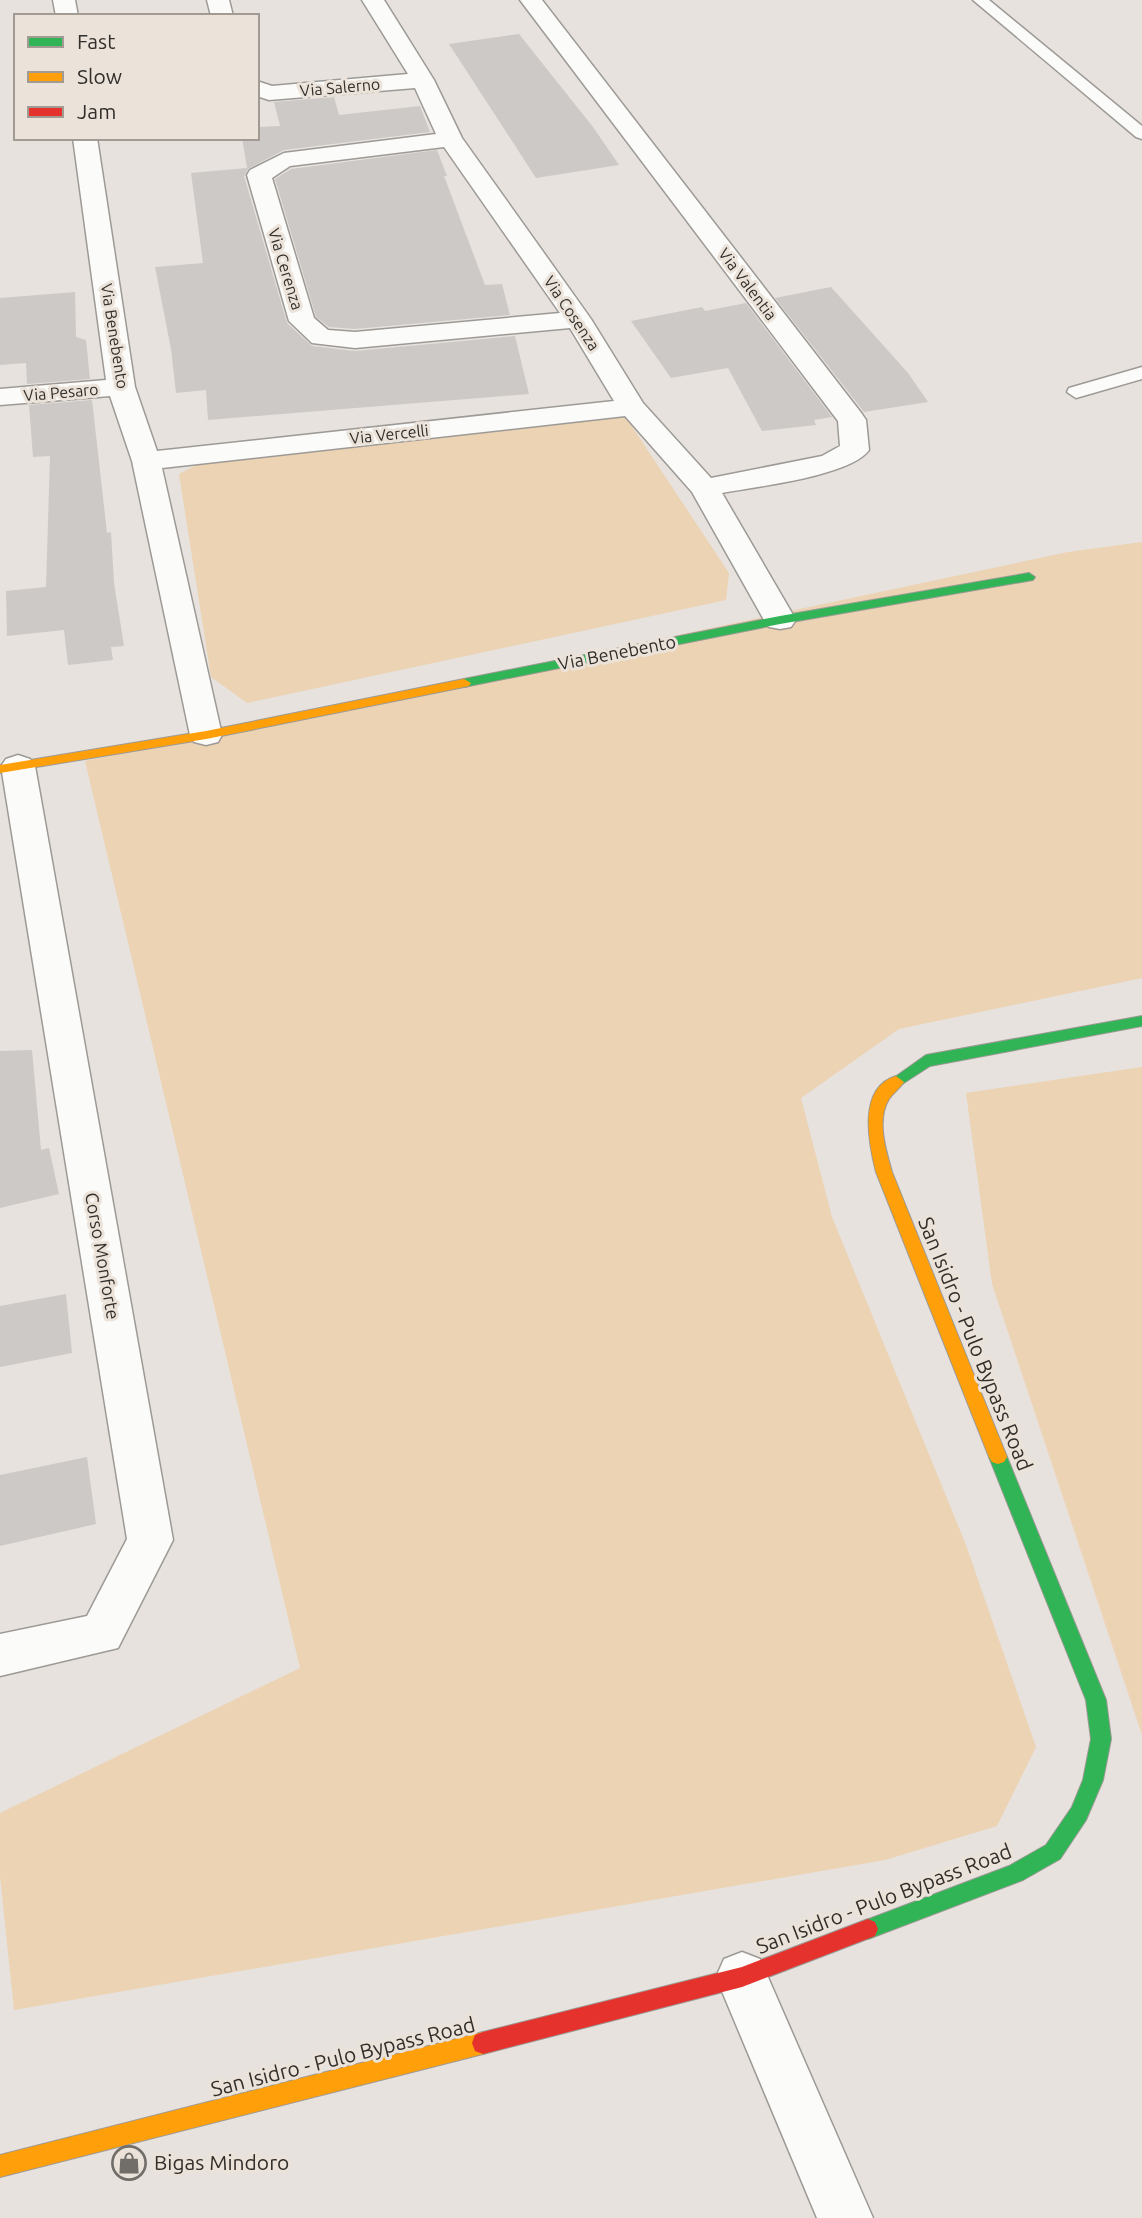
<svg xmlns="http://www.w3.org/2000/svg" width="1142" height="2218" font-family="Ubuntu,sans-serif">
	<rect width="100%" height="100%" fill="#e7e2dd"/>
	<path fill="#ebd3b4" d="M625,416L729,573L726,600L247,703L211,677L179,474L200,463Z
		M1142,542V978L899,1029L801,1098L832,1217L966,1545L1036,1747L997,1826L885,1860L14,2010L0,1876V1813L300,1668L85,761L1068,552Z
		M1142,1067V1735L992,1284L966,1093Z"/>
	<path fill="#cdc9c6" d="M519,34L593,127L619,165L536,178L449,44Z
		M334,97L339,115L420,106L430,132L284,150L248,169L244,176L287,323L312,346L355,351L515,336L529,394L208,420L206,390L176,393L171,349L155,267L203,263L191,173L247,168L242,138H257V127L280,126L274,102Z
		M437,150L447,176H444L485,285L502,284L510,315L355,329L329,327L316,317L275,179L291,169Z
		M831,287L908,373L928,402L864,412L775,298Z
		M75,292L76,337L86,340L90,379L27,384L26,363L0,365V298Z
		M746,303L832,417L814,420L816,425L762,431L728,368L671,378L631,321L702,307L705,311Z
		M92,400L107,533L111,532L114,583L124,646L111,647L113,660L68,665L64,630L7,636L6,591L46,587L50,456L33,457L29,405Z
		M32,1050L41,1150L49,1148L59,1194L0,1208V1051Z
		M66,1294L72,1353L0,1367V1306Z
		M87,1457L96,1524L0,1546V1475Z"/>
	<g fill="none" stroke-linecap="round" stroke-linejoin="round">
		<g stroke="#9d9a96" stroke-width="3">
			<path id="lane" d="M973,0H989L1142,126V139L1136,137Z
				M1142,367V379L1076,398L1067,392L1069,388Z"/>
		</g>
		<g stroke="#9d9a96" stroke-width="3">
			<path id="street" d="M53,0H75L78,16H56Z
				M207,0H229L233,16H211Z
				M362,0H384L434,80L462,138L591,319L643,403L711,478L822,456L840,446L838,421L520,0H542L862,414L866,420L869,450C851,476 754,487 722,493L796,620L791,627L780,629L769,627L764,620L692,492L625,416L162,468L222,735L218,742L206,745L194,742L190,735L132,461L110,396L0,405V389L106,380L73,138H97L135,387L157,451L614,401L570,328L355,348L312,343L289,321L247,175L250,170L284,153L436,134L415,88L269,100L257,96V81L272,86L408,74ZM444,147L560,313L355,332L328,330L314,318L272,178L290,166Z
				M18,755L30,759L35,766L173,1540L118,1648L0,1676V1634L87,1616L127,1539L1,766L6,759Z
				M742,1952L760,1959L873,2218H817L716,1977L724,1959Z"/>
		</g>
		<g stroke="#9d9a96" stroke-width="2">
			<path id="fast" d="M1029,573L1035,577L1033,580L780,624L464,687L457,683L464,679L780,616Z
				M1142,1016V1026L930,1066L896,1088L888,1082L926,1055Z
				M998,1450L1004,1452L1007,1457L1106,1700L1111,1739L1103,1780L1086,1820L1060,1859L1023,1880L868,1939L861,1936L858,1929L861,1922L1009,1866L1046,1845L1072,1807L1083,1780L1091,1739L1086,1700L989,1457L992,1452Z"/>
		</g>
		<g stroke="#9d9a96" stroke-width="2">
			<path id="slow" d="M464,679L471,683L469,686L206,739L0,773V765L206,731Z
				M896,1076L904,1082C900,1088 893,1093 889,1099C876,1120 886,1151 892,1172L1007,1457L1004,1462L998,1464L992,1462L989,1457L876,1172C869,1144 857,1088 896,1076Z
				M483,2032L491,2035L494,2043L491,2051L483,2054L0,2177V2155Z"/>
		</g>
		<g stroke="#9d9a96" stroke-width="2">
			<path id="jam" d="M868,1919L875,1922L878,1929L875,1936L742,1987L483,2054L475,2051L472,2043L475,2035L483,2032L742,1967Z"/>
		</g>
		<use href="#lane" fill="#fbfbfa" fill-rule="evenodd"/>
		<use href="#street" fill="#fbfbfa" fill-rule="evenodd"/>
		<use href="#fast" fill="#30b455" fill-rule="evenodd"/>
		<use href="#slow" fill="#ff9f0a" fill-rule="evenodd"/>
		<use href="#jam" fill="#e5322d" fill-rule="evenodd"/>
	</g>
	<defs>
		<g id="shop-ring" transform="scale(1.75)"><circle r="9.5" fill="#ebe3d9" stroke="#716d69" stroke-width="1.5"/><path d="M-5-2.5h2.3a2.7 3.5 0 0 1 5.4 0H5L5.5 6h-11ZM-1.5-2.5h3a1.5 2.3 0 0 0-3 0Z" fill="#716d69"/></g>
	</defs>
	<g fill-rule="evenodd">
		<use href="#shop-ring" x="129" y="2163"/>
	</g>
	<g text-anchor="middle" stroke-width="6" stroke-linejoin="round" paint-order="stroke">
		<g font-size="16" fill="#312e2b" stroke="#ebe3d9">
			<text transform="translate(340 87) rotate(-5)" y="6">Via Salerno</text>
			<text transform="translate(286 269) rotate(73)" y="6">Via Cerenza</text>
			<text transform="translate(748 284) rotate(53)" y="6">Via Valentia</text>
			<text transform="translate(572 313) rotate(56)" y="6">Via Cosenza</text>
			<text transform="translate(115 336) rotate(81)" y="6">Via Benebento</text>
			<text transform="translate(61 392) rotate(-5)" y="6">Via Pesaro</text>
			<text transform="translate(389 434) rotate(-6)" y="6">Via Vercelli</text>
		</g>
		<g font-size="18" fill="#312e2b" stroke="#ebe3d9">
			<text transform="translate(617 653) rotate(-11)" y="6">Via Benebento</text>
			<text transform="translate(102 1256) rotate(80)" y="6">Corso Monforte</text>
		</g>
		<g font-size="21" fill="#312e2b" stroke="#ebe3d9">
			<text transform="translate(975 1344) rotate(68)" y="7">San Isidro - Pulo Bypass Road</text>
			<text transform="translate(884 1899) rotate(-21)" y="7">San Isidro - Pulo Bypass Road</text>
			<text transform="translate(343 2057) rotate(-14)" y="7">San Isidro - Pulo Bypass Road</text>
		</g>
		<g font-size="21" fill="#312e2b" stroke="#ebe3d9" text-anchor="start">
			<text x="154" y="2170">Bigas Mindoro</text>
		</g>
	</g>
	<rect x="14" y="14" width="245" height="126" fill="#ebe3d9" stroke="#a19b93" stroke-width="2"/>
	<rect x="28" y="37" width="35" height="10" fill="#30b455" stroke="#a19b93" stroke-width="2"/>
	<text x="77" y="49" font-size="21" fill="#312e2b">Fast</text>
	<rect x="28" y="72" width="35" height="10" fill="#ff9f0a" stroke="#a19b93" stroke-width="2"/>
	<text x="77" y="84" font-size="21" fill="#312e2b">Slow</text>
	<rect x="28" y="107" width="35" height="10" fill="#e5322d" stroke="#a19b93" stroke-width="2"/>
	<text x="77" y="119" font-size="21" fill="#312e2b">Jam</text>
</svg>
